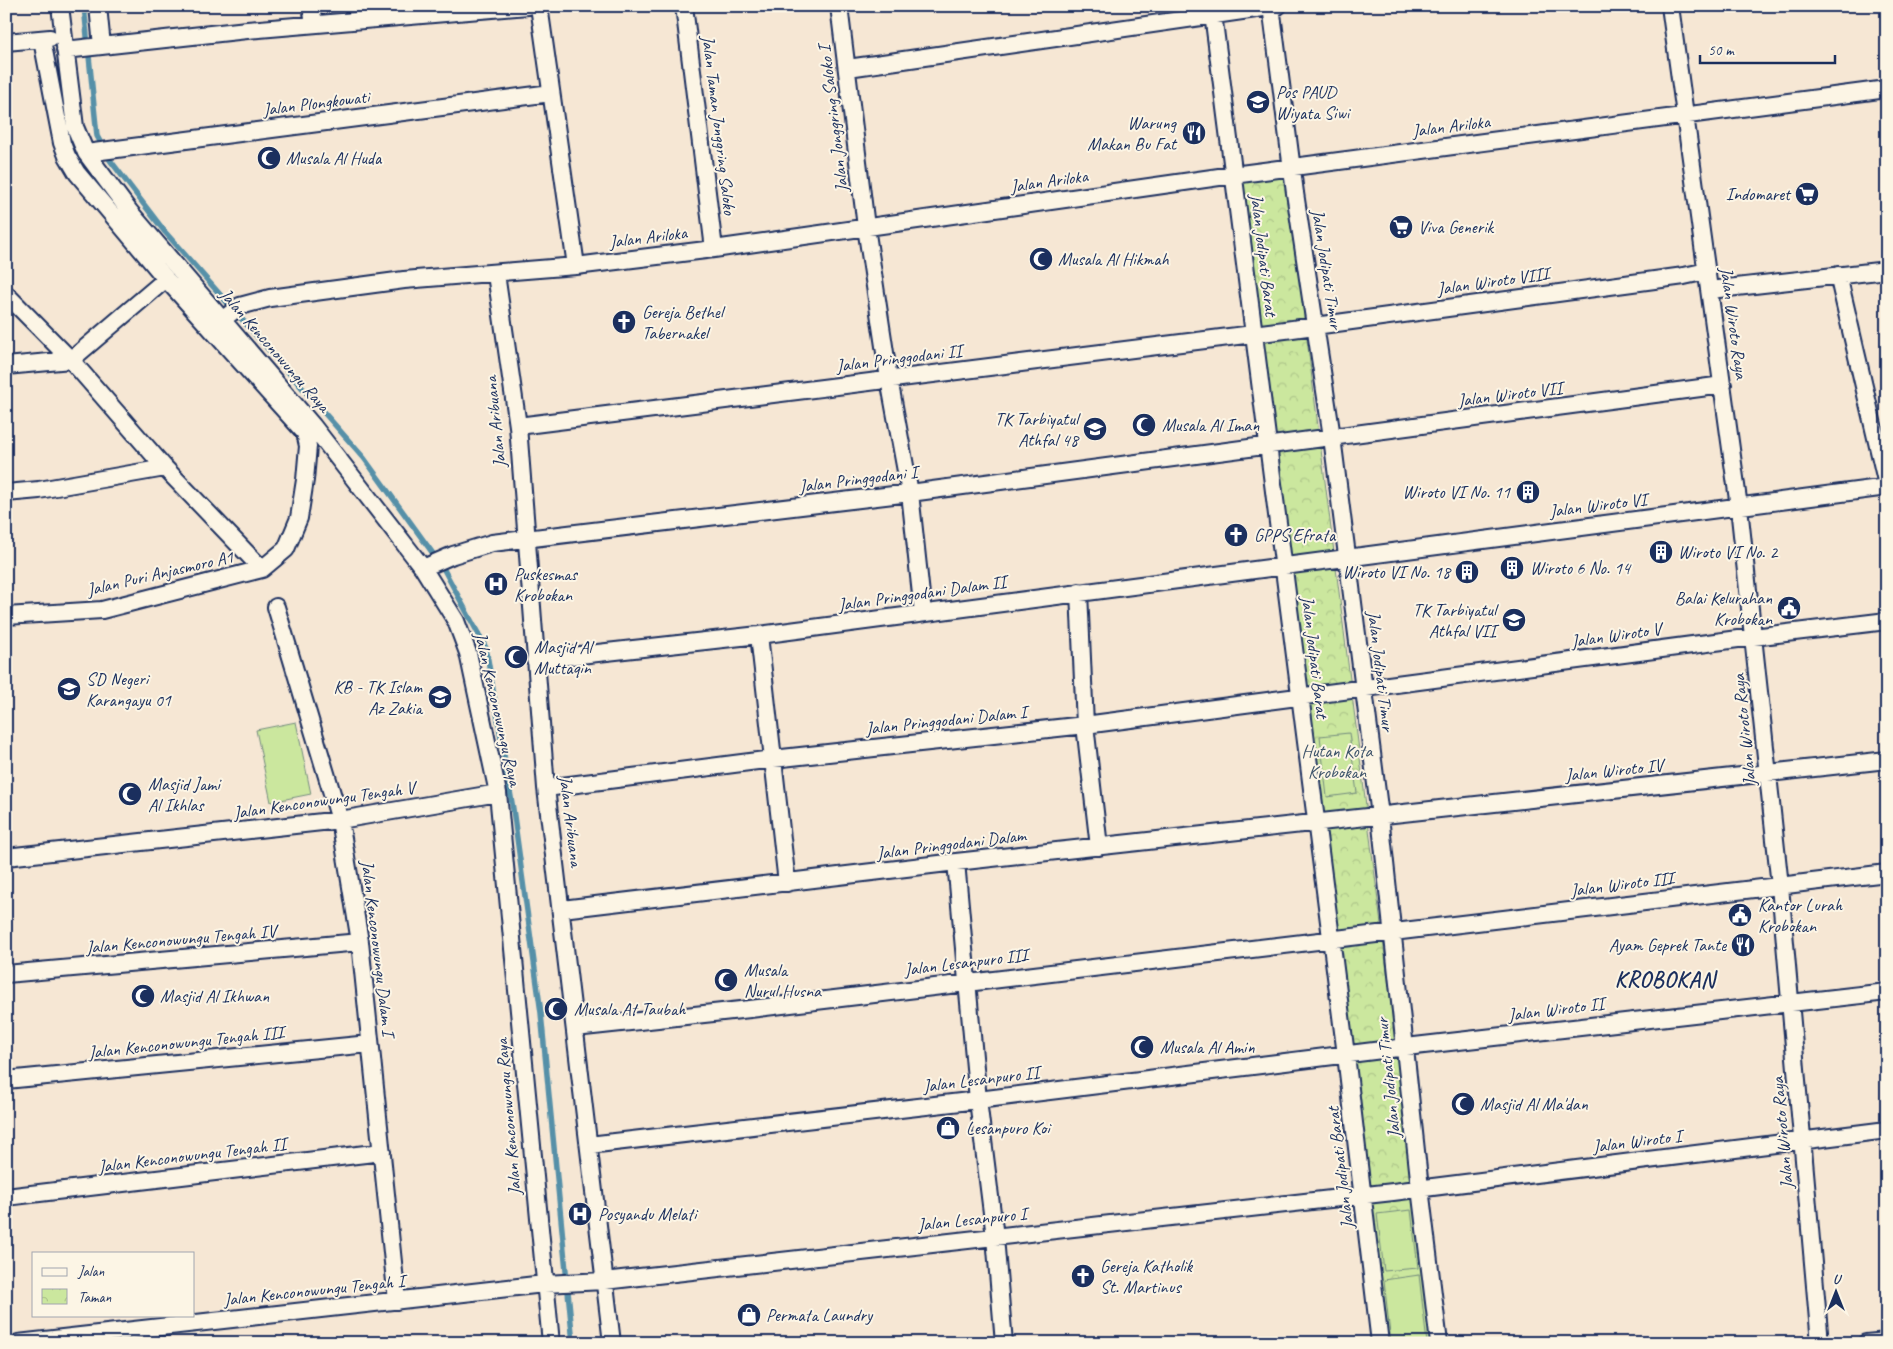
<svg xmlns="http://www.w3.org/2000/svg" width="1893" height="1349" font-family="Caveat,sans-serif">
	<defs>
		<pattern id="park-crowns" width="20" height="18" patternUnits="userSpaceOnUse" patternTransform="scale(1.25)"><rect width="20" height="18" fill="#cbe79e"/><path d="M2 6a3 3 0 1 1 6 0M12 15a3 3 0 1 1 6 0" fill="none" stroke="#aec68a"/></pattern>
	</defs>
	<rect width="100%" height="100%" fill="#f6e7d4"/>
	<filter id="ink" filterUnits="userSpaceOnUse"><feTurbulence type="fractalNoise" baseFrequency=".02" numOctaves="2"/><feDisplacementMap in="SourceGraphic" scale="10" xChannelSelector="R" yChannelSelector="G"/><feConvolveMatrix kernelMatrix="1 2 1 2 8 2 1 2 1" color-interpolation-filters="sRGB"/></filter>
	<g filter="url(#ink)">
		<path fill="url(#park-crowns)" stroke="#738b7e" d="M1286,173L1434,1343H1387L1239,179Z"/>
		<path fill="#cbe79e" stroke="#738b7e" d="M296,722L311,794L271,802L256,730Z
			M1349,733L1357,793L1327,797L1320,736Z
			M1411,1210L1418,1268L1384,1271L1377,1214Z
			M1419,1275L1427,1343H1391L1384,1280Z"/>
		<g fill="none" stroke-linecap="round" stroke-linejoin="round">
			<path stroke="#5790a8" stroke-width="5.5" d="M84,6L97,136L110,160L165,232L364,458L442,566L486,648L513,809L541,1013L573,1343"/>
			<g stroke="#1b2f5e" stroke-width="20">
				<path id="minor" d="M60,6L75,127L86,153L130,212L313,426L423,568L456,621L468,653L498,793L551,1343
					M98,6L102,46
					M311,6L314,24
					M539,6L576,266
					M684,6L714,249
					M839,6L866,227L889,379L910,493L923,613
					M1212,6L1346,1055L1380,1343
					M1271,6L1295,193L1332,437L1380,816L1420,1188L1439,1343
					M1670,6L1739,507L1780,886L1820,1343
					M6,42L50,38
					M65,50L247,30L528,6
					M848,68L1278,6
					M86,153L551,93
					M496,274L518,426L546,788L612,1343
					M1838,275L1887,485
					M1710,290L1887,270
					M6,294L71,360L165,468L262,569
					M222,320L240,306L270,298L404,280L576,266L714,249L1233,175L1887,89
					M6,366L71,360L166,279
					M518,426L1285,330L1684,276L1707,271
					M6,493L39,490L165,468
					M423,568L453,555L492,543L910,493L1723,385
					M1079,592L1085,725L1099,847
					M276,607L340,820L360,942L397,1301
					M6,616L102,610L262,569L286,549L299,518L305,480L308,446L305,433L166,279L77,173L67,156L62,143L42,40
					M759,635L787,883
					M535,660L759,635L1887,487
					M546,788L773,759L1085,725L1753,637L1887,621
					M6,857L340,820L498,793
					M956,862L978,1100L995,1237L1004,1343
					M562,909L956,862L1887,760
					M6,974L360,942
					M575,1028L750,1009L1887,873
					M6,1080L369,1044
					M589,1145L978,1100L1406,1047L1887,992
					M6,1197L382,1152
					M18,1343L544,1284L604,1281L1393,1192L1887,1130
					M1866,1343L1887,1341"/>
			</g>
			<use href="#minor" stroke="#fcf5e5" stroke-width="16"/>
		</g>
	</g>
	<defs>
		<g id="school-disc" transform="scale(1.25)"><circle r="9.5" fill="#1b2f5e" stroke="#fcf5e5"/><path d="M0-5L7-2L0 1L-7-2ZM-4 1L0 2.5L4 1V4Q0 6-4 4Z" fill="#fff"/></g>
		<g id="restaurant-disc" transform="scale(1.25)"><circle r="9.5" fill="#1b2f5e" stroke="#fcf5e5"/><path d="M-5-6h1v4h1v-4h1v4h1v-4h1v5L-1.5 .5V6h-2V.5L-5-1ZM5-6V6H3V1.5H1.5Q1.5-4 5-6Z" fill="#fff"/></g>
		<g id="mosque-disc" transform="scale(1.25)"><circle r="9.5" fill="#1b2f5e" stroke="#fcf5e5"/><path d="M3.5-4.9A6 6 0 1 0 3.5 4.9A5 5 0 1 1 3.5-4.9Z" fill="#fff"/></g>
		<g id="supermarket-disc" transform="scale(1.25)"><circle r="9.5" fill="#1b2f5e" stroke="#fcf5e5"/><path d="M-6-5.5h2.5l.6 2H6L4.5 2H-2.5L-4.4-4H-6ZM-1.5 3.2a1.3 1.3 0 1 0 .1 0ZM3 3.2a1.3 1.3 0 1 0 .1 0Z" fill="#fff"/></g>
		<g id="church-disc" transform="scale(1.25)"><circle r="9.5" fill="#1b2f5e" stroke="#fcf5e5"/><path d="M-1.2-6h2.4v3.5h3.3v2.4h-3.3V6h-2.4V-.1h-3.3v-2.4h3.3Z" fill="#fff"/></g>
		<g id="building-disc" transform="scale(1.25)"><circle r="9.5" fill="#1b2f5e" stroke="#fcf5e5"/><path d="M-4-6H4V6H1V3H-1V6H-4ZM-2.5-4.3h1.7v1.8h-1.7ZM.8-4.3h1.7v1.8H.8ZM-2.5-1h1.7V.8h-1.7ZM.8-1h1.7V.8H.8Z" fill="#fff"/></g>
		<g id="hospital-disc" transform="scale(1.25)"><circle r="9.5" fill="#1b2f5e" stroke="#fcf5e5"/><path d="M-5-5h3v3.5h4V-5h3V5h-3V1.5h-4V5h-3Z" fill="#fff"/></g>
		<g id="civic-disc" transform="scale(1.25)"><circle r="9.5" fill="#1b2f5e" stroke="#fcf5e5"/><path d="M-.6-6.5H3V-4.5H.6V-3L4-1V1h2V6H-6V1h2V-1L-.6-3ZM-1.2 2.5V6h2.4V2.5Z" fill="#fff"/></g>
		<g id="shop-disc" transform="scale(1.25)"><circle r="9.5" fill="#1b2f5e" stroke="#fcf5e5"/><path d="M-5-2.5h2.3a2.7 3.5 0 0 1 5.4 0H5L5.5 6h-11ZM-1.5-2.5h3a1.5 2.3 0 0 0-3 0Z" fill="#fff"/></g>
	</defs>
	<g fill-rule="evenodd">
		<use href="#school-disc" x="1258" y="102"/>
		<use href="#restaurant-disc" x="1194" y="133"/>
		<use href="#mosque-disc" x="269" y="158"/>
		<use href="#supermarket-disc" x="1807" y="194"/>
		<use href="#supermarket-disc" x="1401" y="227"/>
		<use href="#mosque-disc" x="1041" y="259"/>
		<use href="#church-disc" x="624" y="322"/>
		<use href="#mosque-disc" x="1144" y="425"/>
		<use href="#school-disc" x="1095" y="429"/>
		<use href="#building-disc" x="1528" y="492"/>
		<use href="#church-disc" x="1236" y="535"/>
		<use href="#building-disc" x="1661" y="552"/>
		<use href="#building-disc" x="1512" y="568"/>
		<use href="#building-disc" x="1467" y="572"/>
		<use href="#hospital-disc" x="496" y="584"/>
		<use href="#civic-disc" x="1789" y="608"/>
		<use href="#school-disc" x="1514" y="620"/>
		<use href="#mosque-disc" x="516" y="657"/>
		<use href="#school-disc" x="69" y="689"/>
		<use href="#school-disc" x="440" y="697"/>
		<use href="#mosque-disc" x="130" y="794"/>
		<use href="#civic-disc" x="1740" y="915"/>
		<use href="#restaurant-disc" x="1743" y="945"/>
		<use href="#mosque-disc" x="726" y="980"/>
		<use href="#mosque-disc" x="143" y="996"/>
		<use href="#mosque-disc" x="556" y="1009"/>
		<use href="#mosque-disc" x="1142" y="1047"/>
		<use href="#mosque-disc" x="1463" y="1104"/>
		<use href="#shop-disc" x="948" y="1128"/>
		<use href="#hospital-disc" x="580" y="1214"/>
		<use href="#church-disc" x="1083" y="1276"/>
		<use href="#shop-disc" x="749" y="1315"/>
	</g>
	<g text-anchor="middle" stroke-width="4" stroke-linejoin="round" paint-order="stroke">
		<g font-size="18" fill="#1b2f5e" stroke="#fcf5e5" text-anchor="start">
			<text x="1276" y="98">Pos PAUD<tspan x="1276" dy="21">Wiyata Siwi</tspan></text>
			<text x="1176" y="129" text-anchor="end">Warung<tspan x="1176" dy="21">Makan Bu Fat</tspan></text>
			<text x="286" y="164">Musala Al Huda</text>
			<text x="1790" y="200" text-anchor="end">Indomaret</text>
			<text x="1418" y="233">Viva Generik</text>
			<text x="1058" y="265">Musala Al Hikmah</text>
			<text x="642" y="318">Gereja Bethel<tspan x="642" dy="21">Tabernakel</tspan></text>
			<text x="1078" y="425" text-anchor="end">TK Tarbiyatul<tspan x="1078" dy="21">Athfal 48</tspan></text>
			<text x="1162" y="431">Musala Al Iman</text>
			<text x="1510" y="498" text-anchor="end">Wiroto VI No. 11</text>
			<text x="1254" y="541">GPPS Efrata</text>
			<text x="1678" y="558">Wiroto VI No. 2</text>
			<text x="1530" y="574">Wiroto 6 No. 14</text>
			<text x="1450" y="578" text-anchor="end">Wiroto VI No. 18</text>
			<text x="514" y="580">Puskesmas<tspan x="514" dy="21">Krobokan</tspan></text>
			<text x="1772" y="604" text-anchor="end">Balai Kelurahan<tspan x="1772" dy="21">Krobokan</tspan></text>
			<text x="1496" y="616" text-anchor="end">TK Tarbiyatul<tspan x="1496" dy="21">Athfal VII</tspan></text>
			<text x="534" y="653">Masjid Al<tspan x="534" dy="21">Muttaqin</tspan></text>
			<text x="86" y="685">SD Negeri<tspan x="86" dy="21">Karangayu 01</tspan></text>
			<text x="422" y="693" text-anchor="end">KB - TK Islam<tspan x="422" dy="21">Az Zakia</tspan></text>
			<text x="148" y="790">Masjid Jami<tspan x="148" dy="21">Al Ikhlas</tspan></text>
			<text x="1758" y="911">Kantor Lurah<tspan x="1758" dy="21">Krobokan</tspan></text>
			<text x="1726" y="951" text-anchor="end">Ayam Geprek Tante</text>
			<text x="744" y="976">Musala<tspan x="744" dy="21">Nurul Husna</tspan></text>
			<text x="160" y="1002">Masjid Al Ikhwan</text>
			<text x="574" y="1015">Musala At Taubah</text>
			<text x="1160" y="1053">Musala Al Amin</text>
			<text x="1480" y="1110">Masjid Al Ma'dan</text>
			<text x="966" y="1134">Lesanpuro Koi</text>
			<text x="598" y="1220">Posyandu Melati</text>
			<text x="1100" y="1272">Gereja Katholik<tspan x="1100" dy="21">St. Martinus</tspan></text>
			<text x="766" y="1321">Permata Laundry</text>
		</g>
		<g font-size="18" fill="#1b2f5e" stroke="#fcf5e5">
			<text transform="translate(316 103) rotate(-7)" y="6">Jalan Plongkowati</text>
			<text transform="translate(833 119) rotate(-97)" y="6">Jalan Jonggring Saloko I</text>
			<text transform="translate(719 125) rotate(83)" y="6">Jalan Taman Jonggring Saloko</text>
			<text transform="translate(1451 126) rotate(-7)" y="6">Jalan Ariloka</text>
			<text transform="translate(1049 181) rotate(-8)" y="6">Jalan Ariloka</text>
			<text transform="translate(648 237) rotate(-7)" y="6">Jalan Ariloka</text>
			<text transform="translate(1264 255) rotate(83)" y="6">Jalan Jodipati Barat</text>
			<text transform="translate(1327 269) rotate(81)" y="6">Jalan Jodipati Timur</text>
			<text transform="translate(1493 281) rotate(-8)" y="6">Jalan Wiroto VIII</text>
			<text transform="translate(1734 323) rotate(82)" y="6">Jalan Wiroto Raya</text>
			<text transform="translate(275 350) rotate(49)" y="6">Jalan Kenconowungu Raya</text>
			<text transform="translate(899 358) rotate(-7)" y="6">Jalan Pringgodani II</text>
			<text transform="translate(1510 394) rotate(-7)" y="6">Jalan Wiroto VII</text>
			<text transform="translate(495 422) rotate(-96)" y="6">Jalan Aribuana</text>
			<text transform="translate(858 479) rotate(-7)" y="6">Jalan Pringgodani I</text>
			<text transform="translate(1598 505) rotate(-7)" y="6">Jalan Wiroto VI</text>
			<text transform="translate(160 573) rotate(-13)" y="6">Jalan Puri Anjasmoro A1</text>
			<text transform="translate(922 593) rotate(-8)" y="6">Jalan Pringgodani Dalam II</text>
			<text transform="translate(1616 635) rotate(-8)" y="6">Jalan Wiroto V</text>
			<text transform="translate(1315 657) rotate(83)" y="6">Jalan Jodipati Barat</text>
			<text transform="translate(1381 671) rotate(83)" y="6">Jalan Jodipati Timur</text>
			<text transform="translate(498 709) rotate(77)" y="6">Jalan Kenconowungu Raya</text>
			<text transform="translate(946 720) rotate(-6)" y="6">Jalan Pringgodani Dalam I</text>
			<text transform="translate(1744 730) rotate(-96)" y="6">Jalan Wiroto Raya</text>
			<text transform="translate(1614 770) rotate(-6)" y="6">Jalan Wiroto IV</text>
			<text transform="translate(324 800) rotate(-8)" y="6">Jalan Kenconowungu Tengah V</text>
			<text transform="translate(571 821) rotate(83)" y="6">Jalan Aribuana</text>
			<text transform="translate(951 844) rotate(-7)" y="6">Jalan Pringgodani Dalam</text>
			<text transform="translate(1622 884) rotate(-7)" y="6">Jalan Wiroto III</text>
			<text transform="translate(181 939) rotate(-5)" y="6">Jalan Kenconowungu Tengah IV</text>
			<text transform="translate(378 948) rotate(83)" y="6">Jalan Kenconowungu Dalam I</text>
			<text transform="translate(966 962) rotate(-7)" y="6">Jalan Lesanpuro III</text>
			<text transform="translate(1556 1009) rotate(-7)" y="6">Jalan Wiroto II</text>
			<text transform="translate(186 1042) rotate(-6)" y="6">Jalan Kenconowungu Tengah III</text>
			<text transform="translate(1388 1078) rotate(-96)" y="6">Jalan Jodipati Timur</text>
			<text transform="translate(981 1079) rotate(-7)" y="6">Jalan Lesanpuro II</text>
			<text transform="translate(508 1117) rotate(-95)" y="6">Jalan Kenconowungu Raya</text>
			<text transform="translate(1782 1133) rotate(-95)" y="6">Jalan Wiroto Raya</text>
			<text transform="translate(1637 1141) rotate(-7)" y="6">Jalan Wiroto I</text>
			<text transform="translate(192 1155) rotate(-7)" y="6">Jalan Kenconowungu Tengah II</text>
			<text transform="translate(1340 1168) rotate(-97)" y="6">Jalan Jodipati Barat</text>
			<text transform="translate(972 1219) rotate(-6)" y="6">Jalan Lesanpuro I</text>
			<text transform="translate(314 1290) rotate(-6)" y="6">Jalan Kenconowungu Tengah I</text>
		</g>
		<g font-size="18" fill="#3e546b" stroke="#fcf5e5">
			<text x="1337" y="757">Hutan Kota<tspan x="1337" dy="21">Krobokan</tspan></text>
		</g>
		<g font-size="22" font-weight="bold" letter-spacing="1" fill="#1b2f5e" stroke="#fcf5e5">
			<text x="1665" y="987">KROBOKAN</text>
		</g>
	</g>
	<rect width="1893" height="1349" fill="none" stroke="#fcf5e5" stroke-width="25"/>
	<rect x="12" y="12" width="1868" height="1324" fill="none" stroke="#1b2f5e" stroke-width="2" filter="url(#ink)"/>
	<rect x="32" y="1252" width="162" height="65" fill="#fcf5e5" stroke="#a2a6af"/>
	<rect x="42" y="1268" width="25" height="8" fill="#fcf5e5" stroke="#a2a6af"/>
	<text x="78" y="1276" font-size="15" fill="#1b2f5e">Jalan</text>
	<rect x="42" y="1289" width="25" height="15" fill="url(#park-crowns)" stroke="#a2a6af"/>
	<text x="78" y="1302" font-size="15" fill="#1b2f5e">Taman</text>
	<g transform="translate(1836 1292)" stroke="#fcf5e5" stroke-width="4" paint-order="stroke">
	<path d="M0-4L9 19L0 12L-9 19Z" fill="#1b2f5e"/>
	<text y="-8" font-size="14" font-weight="bold" text-anchor="middle" fill="#1b2f5e">U</text>
	</g>
	<path d="M1700 55v8h135v-8" fill="none" stroke="#1b2f5e" stroke-width="2.5"/>
	<text x="1708" y="55" font-size="15" fill="#1b2f5e" stroke="#fcf5e5" stroke-width="4" paint-order="stroke">50 m</text>
</svg>
